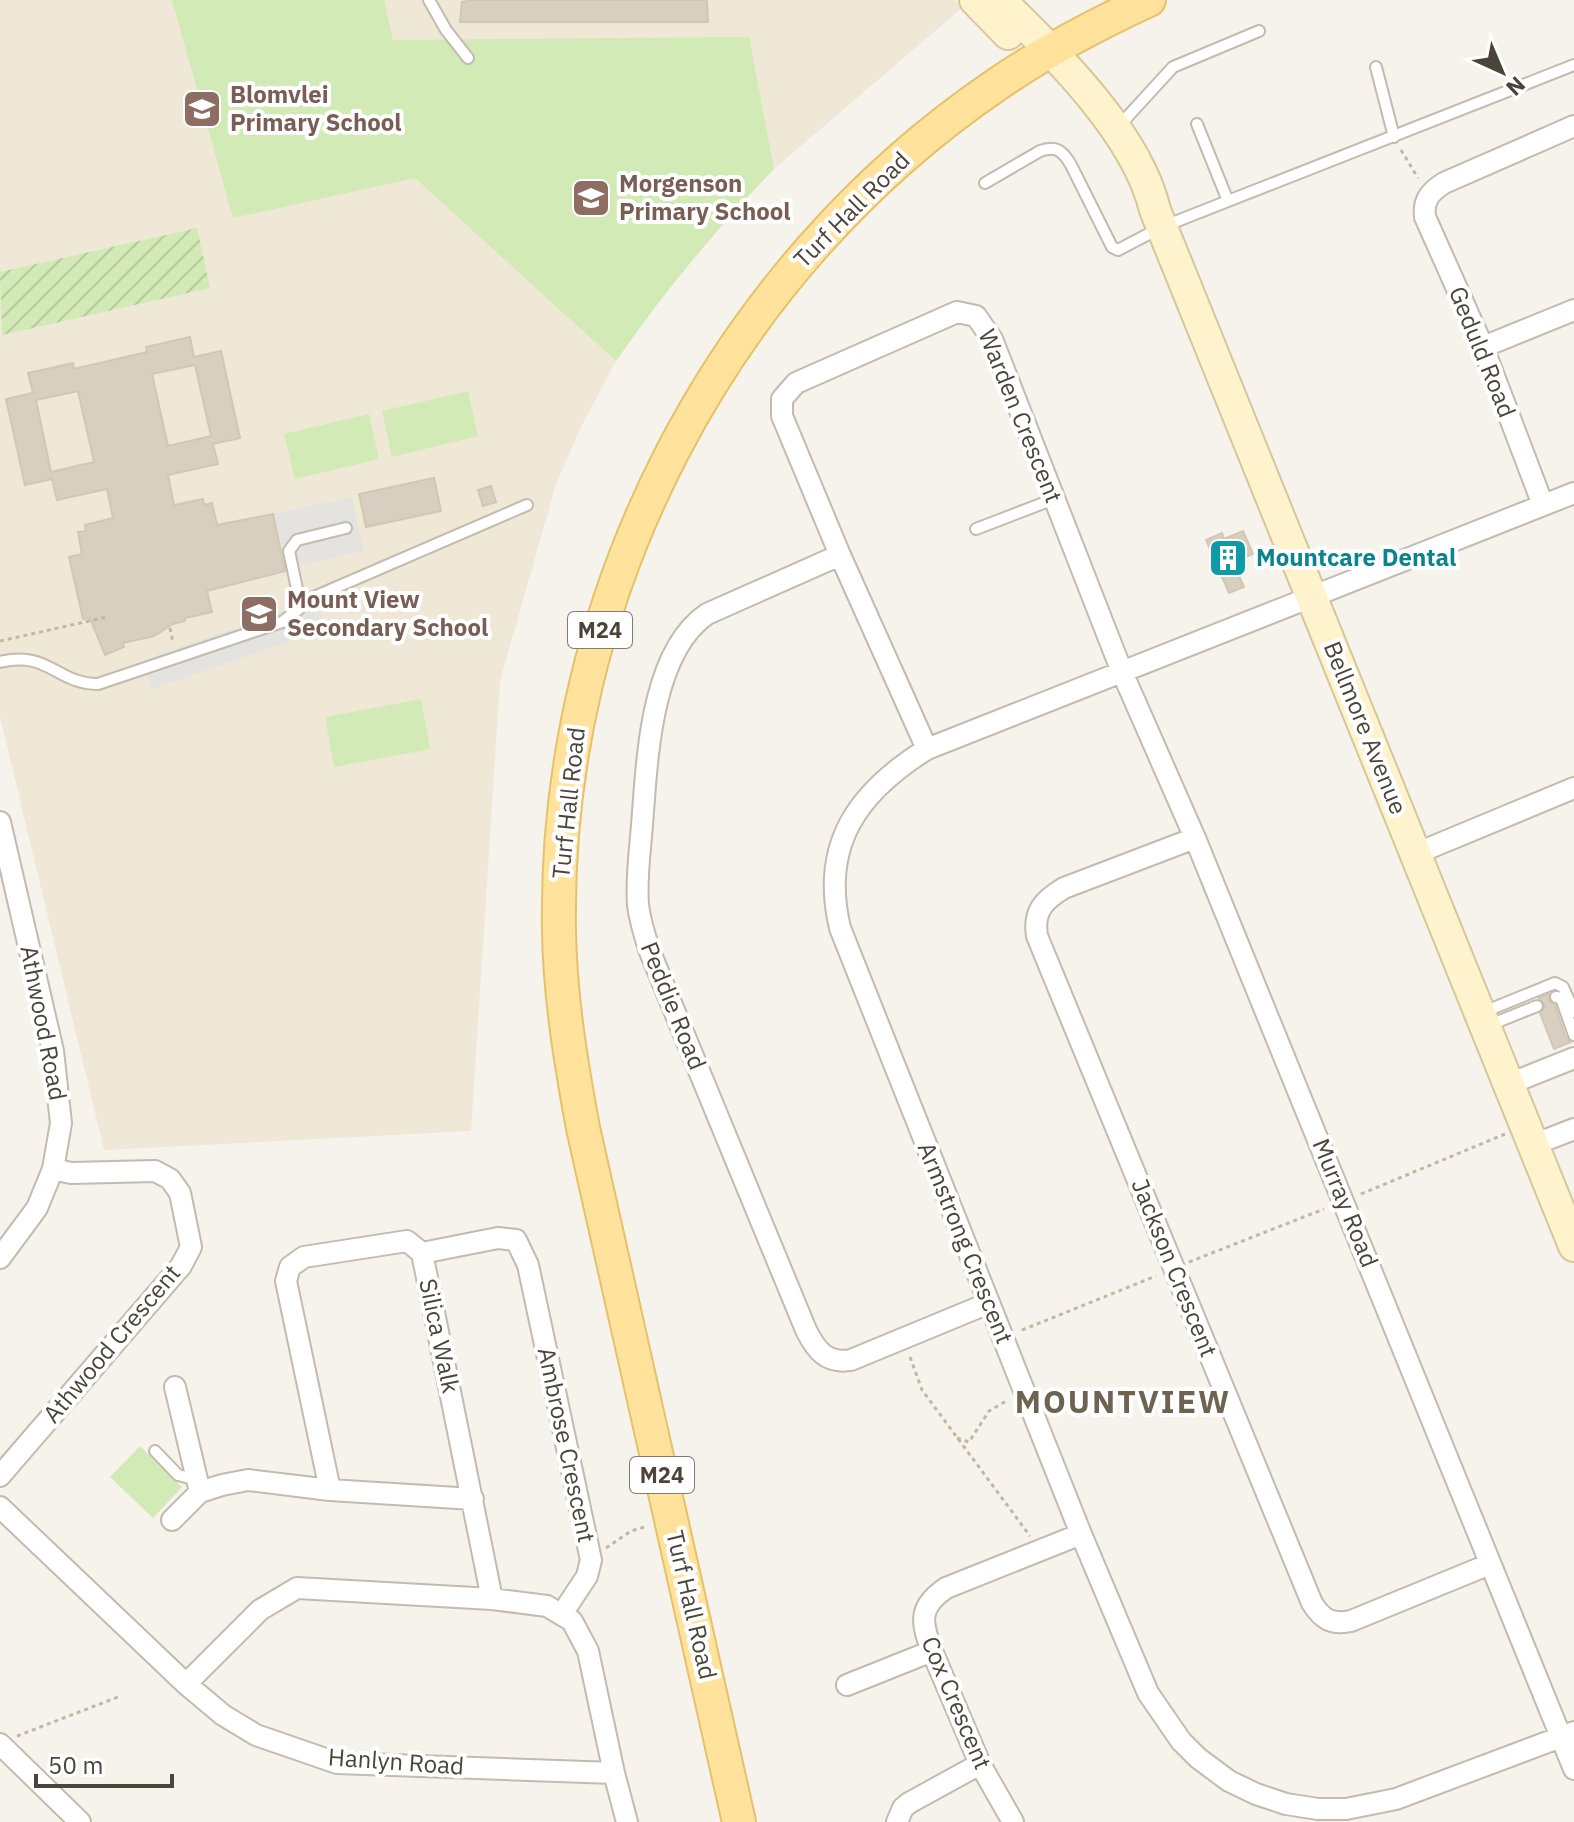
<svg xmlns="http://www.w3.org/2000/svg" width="1574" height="1822" font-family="'IBM Plex Sans',sans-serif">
	<defs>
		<pattern id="garden-furrows" width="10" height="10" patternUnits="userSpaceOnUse" patternTransform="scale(2)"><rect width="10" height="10" fill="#d2eab5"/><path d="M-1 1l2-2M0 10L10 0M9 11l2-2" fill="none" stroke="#b6ca9c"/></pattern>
	</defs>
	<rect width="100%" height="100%" fill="#f6f3ec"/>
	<path fill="#efe8d6" d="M0,0H954L962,8L774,169L727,218L653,307L616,361L581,427L556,484L500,681L471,1131L104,1150L0,717Z"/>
	<path fill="url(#garden-furrows)" d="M197,228L210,288L2,335L0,272Z"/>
	<path fill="#d2eab5" d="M172,0H384L393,40L749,37L774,169C716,229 664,292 616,361L415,178L233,218Z
		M468,391L478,436L392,457L382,411Z
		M369,414L379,459L295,479L284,434Z
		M421,699L430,749L334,767L325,717Z
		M140,1446L182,1487L153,1518L110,1477Z"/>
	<path fill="#e5e3e0" d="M352,497L364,551L285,568L273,514Z
		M315,600L325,629L152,689L143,660Z"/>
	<path fill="#d8cfc1" stroke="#d3c7b4" stroke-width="2" fill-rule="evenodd" d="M474,0H707L708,22H460L462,2Z
		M190,337L194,357L221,351L240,438L213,444L218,464L168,475L174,505L203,499L204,505L212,503L217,525L273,514L285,571L207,591L212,612L185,618V621L173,624L154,636L123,643L124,647L105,655L90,618L83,619L69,557L82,554L78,532L86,531L85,525L113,518L107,489L57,500L52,479L25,485L6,399L33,393L28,373L73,363L74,369L147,352L146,347ZM195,365L211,436L168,446L152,374ZM78,391L94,462L51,472L36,400Z
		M434,478L441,511L366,527L359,494Z
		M491,486L496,502L483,506L478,490Z
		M1243,531L1253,554L1233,562L1244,587L1229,593L1206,540L1222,533L1224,539Z
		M1549,994V1000L1555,1005L1566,1038L1571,1042L1554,1049L1540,1013L1545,1006L1539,998Z"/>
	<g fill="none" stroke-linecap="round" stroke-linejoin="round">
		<g stroke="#c2bbae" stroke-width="14">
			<path id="lane" d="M429,0L446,30L468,58
				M1376,67L1394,137
				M1197,124L1228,201
				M1119,126L1173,67L1259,31
				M985,183L1040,151C1056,145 1063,151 1071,165L1112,247L1118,250L1162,227L1574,65
				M976,529L1054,499
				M300,603L527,505
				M0,662C48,650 57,684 98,684L282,622L299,609L300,603L289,551L297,540L346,528
				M1556,997L1561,998L1574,1035
				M1481,1013L1555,983L1563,987L1574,1012
				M1487,1026L1537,1006
				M155,1451L178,1475L197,1480"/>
		</g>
		<g stroke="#c2bbae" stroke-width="24">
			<path id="street" d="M1483,347L1574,310
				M1574,493L927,749C858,792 820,844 840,928L1081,1534L1148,1693L1181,1741L1198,1758L1229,1781L1256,1794L1286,1804L1318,1809H1346L1396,1799L1574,1732
				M1543,505L1483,347L1425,217C1423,200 1430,192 1444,183L1574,126
				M840,555L707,614C650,653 647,762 642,825C640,851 636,878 638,905C640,921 645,937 650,952L806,1330C816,1350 826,1364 851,1360L989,1303
				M927,749L840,555L782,416V399L796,383L957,312L976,316L992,339L1122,672L1195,838L1574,1769
				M0,822L53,1051L61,1123L53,1169L37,1208L0,1258
				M1195,838L1064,888C1044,900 1033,911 1037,936L1312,1603C1322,1619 1331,1625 1351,1621L1490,1564
				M1415,854L1574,788
				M1509,1084L1574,1058
				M1533,1145L1574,1129
				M422,1253L498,1238L516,1240L528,1265L591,1560L587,1576L562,1614
				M175,1387L200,1492
				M0,1476L181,1266L191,1247L180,1193L170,1179L155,1171L71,1173L53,1169
				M330,1490L286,1281L290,1267L304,1257L407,1241L422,1253L492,1599
				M0,1507L186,1684L223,1715L256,1735L337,1763L614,1773L588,1651L572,1621L547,1606L492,1599L297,1588L260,1610L186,1684
				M172,1520L200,1492L222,1485L248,1480L330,1490L473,1499
				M847,1685L932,1651
				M0,1744L80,1822
				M614,1773L627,1822
				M897,1822L903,1808L909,1803L980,1764
				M1013,1822L980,1764L932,1651C921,1622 918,1607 946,1588L1081,1534"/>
		</g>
		<g stroke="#d6c79b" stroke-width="34">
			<path id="secondary" d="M975,0L1008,34
				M1000,0C1055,54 1137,133 1155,210L1574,1246"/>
		</g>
		<g stroke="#e6c16a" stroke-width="36">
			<path id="primary" d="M739,1822L583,1128C571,1063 560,997 559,931C553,596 721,271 999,83C1046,51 1097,24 1149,0"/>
		</g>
		<path stroke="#c4b79f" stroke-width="3" stroke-dasharray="4 4" stroke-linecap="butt" d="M1401,150L1418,178
			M170,628L173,643
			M0,641L107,617
			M1361,1194L1505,1134
			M1189,1262L1324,1209
			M1022,1330L1156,1276
			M910,1357L922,1390L1030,1536
			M957,1438L969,1442L989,1411L1008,1400
			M606,1548L631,1531L648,1526
			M17,1736L118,1697"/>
		<use href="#lane" stroke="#fff" stroke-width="10"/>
		<use href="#street" stroke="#fff" stroke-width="20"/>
		<use href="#secondary" stroke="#fff3cd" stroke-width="30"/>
		<use href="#primary" stroke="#ffe39c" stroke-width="32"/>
	</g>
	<defs>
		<g id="school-square" transform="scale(2)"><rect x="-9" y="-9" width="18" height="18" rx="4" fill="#8d6e63" stroke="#fff"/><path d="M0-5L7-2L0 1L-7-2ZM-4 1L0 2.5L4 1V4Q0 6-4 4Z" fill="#fff"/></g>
		<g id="building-square" transform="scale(2)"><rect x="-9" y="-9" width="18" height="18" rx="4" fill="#0f9aa8" stroke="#fff"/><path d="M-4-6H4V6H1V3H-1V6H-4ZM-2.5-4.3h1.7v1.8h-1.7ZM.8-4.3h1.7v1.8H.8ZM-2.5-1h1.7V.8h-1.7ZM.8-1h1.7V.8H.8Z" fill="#fff"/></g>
	</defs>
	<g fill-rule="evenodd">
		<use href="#school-square" x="202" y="109"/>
		<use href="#school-square" x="591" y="198"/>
		<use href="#building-square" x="1228" y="558"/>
		<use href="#school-square" x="259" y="614"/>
	</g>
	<g text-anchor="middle" stroke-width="8" stroke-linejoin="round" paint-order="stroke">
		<g fill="#fff" stroke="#817c74" stroke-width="2">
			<rect x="568" y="612" width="64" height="36" rx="6"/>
			<rect x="630" y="1457" width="64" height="36" rx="6"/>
		</g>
		<g font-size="22" font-weight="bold" fill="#4b4439">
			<text x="600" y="638">M24</text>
			<text x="662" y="1483">M24</text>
		</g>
		<g font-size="24" font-weight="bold" fill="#785e54" stroke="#fff" text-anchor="start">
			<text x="230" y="103">Blomvlei<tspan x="230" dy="28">Primary School</tspan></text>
			<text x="619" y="192">Morgenson<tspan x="619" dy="28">Primary School</tspan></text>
			<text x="287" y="608">Mount View<tspan x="287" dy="28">Secondary School</tspan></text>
		</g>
		<g font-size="24" fill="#4b4439" stroke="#fff">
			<text transform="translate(852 210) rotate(-45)" y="8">Turf Hall Road</text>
			<text transform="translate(1482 352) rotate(68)" y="8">Geduld Road</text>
			<text transform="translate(1020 416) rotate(68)" y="8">Warden Crescent</text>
			<text transform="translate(1365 728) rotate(68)" y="8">Bellmore Avenue</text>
			<text transform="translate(569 803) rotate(-84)" y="8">Turf Hall Road</text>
			<text transform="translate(673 1006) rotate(68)" y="8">Peddie Road</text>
			<text transform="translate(43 1023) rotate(79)" y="8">Athwood Road</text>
			<text transform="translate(1345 1203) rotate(68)" y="8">Murray Road</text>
			<text transform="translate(965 1243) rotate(68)" y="8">Armstrong Crescent</text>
			<text transform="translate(1174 1268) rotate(68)" y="8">Jackson Crescent</text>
			<text transform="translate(439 1336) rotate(78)" y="8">Silica Walk</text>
			<text transform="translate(112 1344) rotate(-50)" y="8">Athwood Crescent</text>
			<text transform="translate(566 1445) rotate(78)" y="8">Ambrose Crescent</text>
			<text transform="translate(691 1605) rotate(77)" y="8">Turf Hall Road</text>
			<text transform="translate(956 1703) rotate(67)" y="8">Cox Crescent</text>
			<text transform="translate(396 1762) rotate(4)" y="8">Hanlyn Road</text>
		</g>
		<g font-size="24" font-weight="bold" fill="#0d838f" stroke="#fff" text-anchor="start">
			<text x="1256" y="566">Mountcare Dental</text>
		</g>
		<g font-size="32" font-weight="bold" letter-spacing="2" fill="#6e6250" stroke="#fff">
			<text x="1123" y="1413">MOUNTVIEW</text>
		</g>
	</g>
	<g transform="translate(1502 72) rotate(136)" stroke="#ffffff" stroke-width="6" paint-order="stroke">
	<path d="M0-6L14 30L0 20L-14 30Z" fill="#4b4439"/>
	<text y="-12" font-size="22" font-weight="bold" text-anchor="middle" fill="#4b4439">N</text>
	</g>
	<path d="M36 1774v12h136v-12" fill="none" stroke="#4b4439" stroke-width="4"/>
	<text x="48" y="1774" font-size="24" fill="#4b4439" stroke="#ffffff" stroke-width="6" paint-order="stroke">50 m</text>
</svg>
